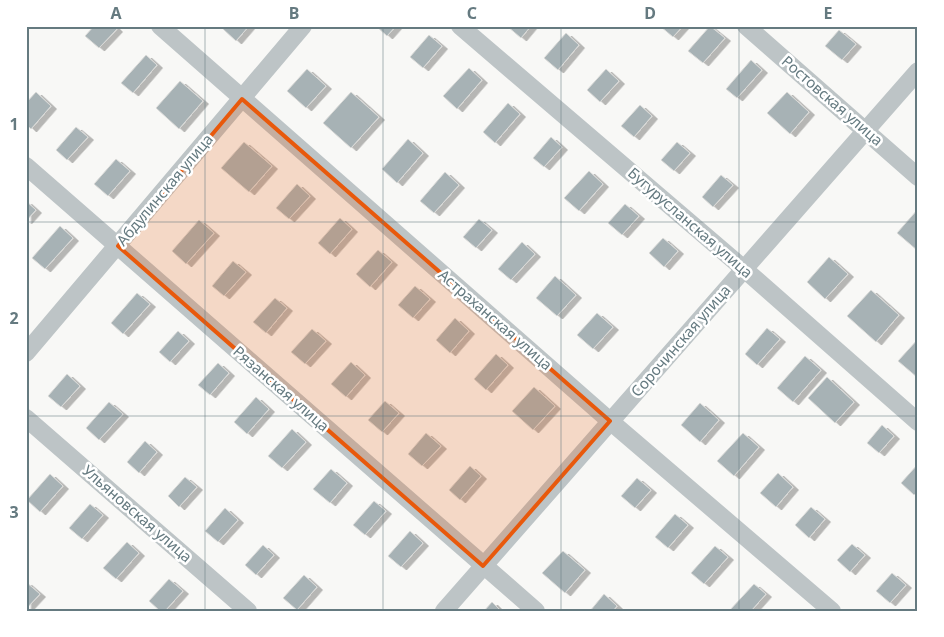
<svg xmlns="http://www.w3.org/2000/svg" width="944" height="637" font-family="'Noto Sans',sans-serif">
	<defs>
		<filter id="shadow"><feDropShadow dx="5.5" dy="3" stdDeviation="0" flood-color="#0004"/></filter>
	</defs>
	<rect width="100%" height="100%" fill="#f8f8f6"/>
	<path fill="#a7b2b5" stroke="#dadad8" filter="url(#shadow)" d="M94,26H114L117,29L99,48L85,36Z
		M226,26H249L236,41L223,29Z
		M376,26H396L387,36Z
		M507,26H531L521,38Z
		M660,26H683L673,37Z
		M710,26L725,38L703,63L688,51Z
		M839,30L856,44L842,60L825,46Z
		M566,33L579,45L558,70L544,58Z
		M429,35L442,46L423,68L410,57Z
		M146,55L157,65L133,93L121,83Z
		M751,60L762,70L737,98L726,89Z
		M469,68L482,80L457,109L443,96Z
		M307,69L326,86L306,108L287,91Z
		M606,69L619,81L600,102L587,90Z
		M180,81L203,101L179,129L156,108Z
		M36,92L51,106L31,129L26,124V103Z
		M351,92L379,117L351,148L323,123Z
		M787,92L809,112L790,134L767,113Z
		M508,103L520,114L495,143L483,132Z
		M640,105L652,116L634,137L621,126Z
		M76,127L88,137L67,160L56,150Z
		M551,137L562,147L544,167L533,158Z
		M408,139L423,153L397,183L382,169Z
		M244,142L272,166L249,192L221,168Z
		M677,142L690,153L674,171L661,160Z
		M116,159L130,171L108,196L94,184Z
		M589,171L603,184L579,211L564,198Z
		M445,172L459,185L434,213L420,201Z
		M721,175L733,185L713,207L702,197Z
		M297,184L310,196L289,219L276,208Z
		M26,201L36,210L26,221Z
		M625,204L639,216L622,235L608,223Z
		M918,209V251L897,233Z
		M340,218L352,229L330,254L318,243Z
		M479,219L492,230L476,248L463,237Z
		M199,220L214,233L186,264L172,251Z
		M60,226L73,238L45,269L32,258Z
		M663,238L678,251L664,267L649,253Z
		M522,242L535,254L511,280L498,269Z
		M378,250L392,262L370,287L356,274Z
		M829,257L848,274L825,299L807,282Z
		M233,261L246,272L224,296L212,286Z
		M555,276L576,295L557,316L536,298Z
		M415,286L430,299L413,318L398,305Z
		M871,290L899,315L876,342L847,316Z
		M137,293L150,304L123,334L111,323Z
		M275,298L287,308L266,333L253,322Z
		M597,313L613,327L593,349L577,335Z
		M455,318L469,331L450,353L436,340Z
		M767,328L780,339L757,365L745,354Z
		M312,329L326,341L305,364L291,352Z
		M178,331L189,341L170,362L159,352Z
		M918,339V378L898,361Z
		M496,354L508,365L486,390L474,379Z
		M805,356L821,370L793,402L777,388Z
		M351,362L365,375L346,397L331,384Z
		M218,363L229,373L210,395L198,385Z
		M67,374L80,386L61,407L48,396Z
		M827,377L854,402L835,423L808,398Z
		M534,387L555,406L533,430L512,411Z
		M256,397L269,409L247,434L234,422Z
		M385,401L399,413L382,432L368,420Z
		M109,402L123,414L99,440L86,428Z
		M700,403L719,420L700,442L681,425Z
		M882,425L894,436L879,453L867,443Z
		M292,429L306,442L282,468L268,456Z
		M426,433L441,446L422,466L408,454Z
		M743,433L759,447L734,476L717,461Z
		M145,441L157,452L139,473L127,462Z
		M918,464V491L914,495L901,483Z
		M470,466L481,476L460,500L449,490Z
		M331,469L347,483L330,503L313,489Z
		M778,473L793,487L776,507L760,493Z
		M50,474L63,486L40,512L27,500Z
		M185,477L197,487L179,507L168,496Z
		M637,478L651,490L635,508L621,496Z
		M374,501L386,511L365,535L353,525Z
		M90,504L103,515L82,539L69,528Z
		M811,507L825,519L809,538L795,525Z
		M225,508L238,520L218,542L205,531Z
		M675,514L688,525L668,548L655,537Z
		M410,531L423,543L401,567L388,556Z
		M127,542L139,553L116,579L103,568Z
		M852,544L865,555L850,572L837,560Z
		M263,545L274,555L256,575L245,565Z
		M715,546L728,557L704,584L691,573Z
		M563,551L585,570L565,593L542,573Z
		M892,573L906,585L890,603L876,591Z
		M304,575L317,587L297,610L283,598Z
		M169,579L183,591L165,611H160L149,601Z
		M26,582L40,594L26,609Z
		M754,584L766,594L751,611H729Z
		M604,594L617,606L613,611H590Z
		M492,602L501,611H484Z"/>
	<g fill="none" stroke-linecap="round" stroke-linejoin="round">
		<path stroke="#bdc4c6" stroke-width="18" d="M160,26L610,421L832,611
			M460,26L744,269L918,422
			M746,26L918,177
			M26,166L536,611
			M26,353L303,26
			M26,418L248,611
			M444,611L918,71"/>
	</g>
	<path fill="#e8590c" fill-opacity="0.2" stroke="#e8590c" stroke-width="4" stroke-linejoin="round" d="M242,99L610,421L483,566L118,246Z"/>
	<path fill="none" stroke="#657a80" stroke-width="1" stroke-opacity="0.55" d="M205,26V611M383,26V611M561,26V611M739,26V611M26,222H918M26,416H918"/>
	<g text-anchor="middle" stroke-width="5" stroke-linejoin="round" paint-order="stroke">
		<g font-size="15" fill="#657a80" stroke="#fff">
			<text transform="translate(832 101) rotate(41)" y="5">Ростовская улица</text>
			<text transform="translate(165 190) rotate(-50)" y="5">Абдулинская улица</text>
			<text transform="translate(690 223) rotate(41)" y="5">Бугурусланская улица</text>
			<text transform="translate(495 320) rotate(41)" y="5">Астраханская улица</text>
			<text transform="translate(681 341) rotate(-49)" y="5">Сорочинская улица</text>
			<text transform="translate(281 389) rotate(41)" y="5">Рязанская улица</text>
			<text transform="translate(137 514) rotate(41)" y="5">Ульяновская улица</text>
		</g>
	</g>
	<rect width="944" height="637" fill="none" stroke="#ffffff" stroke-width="55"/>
	<rect x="28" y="28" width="888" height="582" fill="none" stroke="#657a80" stroke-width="2"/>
	<g font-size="16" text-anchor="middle" font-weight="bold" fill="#657a80">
		<text x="116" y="19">A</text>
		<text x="294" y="19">B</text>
		<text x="472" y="19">C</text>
		<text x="650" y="19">D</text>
		<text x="828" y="19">E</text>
		<text x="14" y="130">1</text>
		<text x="14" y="324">2</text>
		<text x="14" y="518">3</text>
	</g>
</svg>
